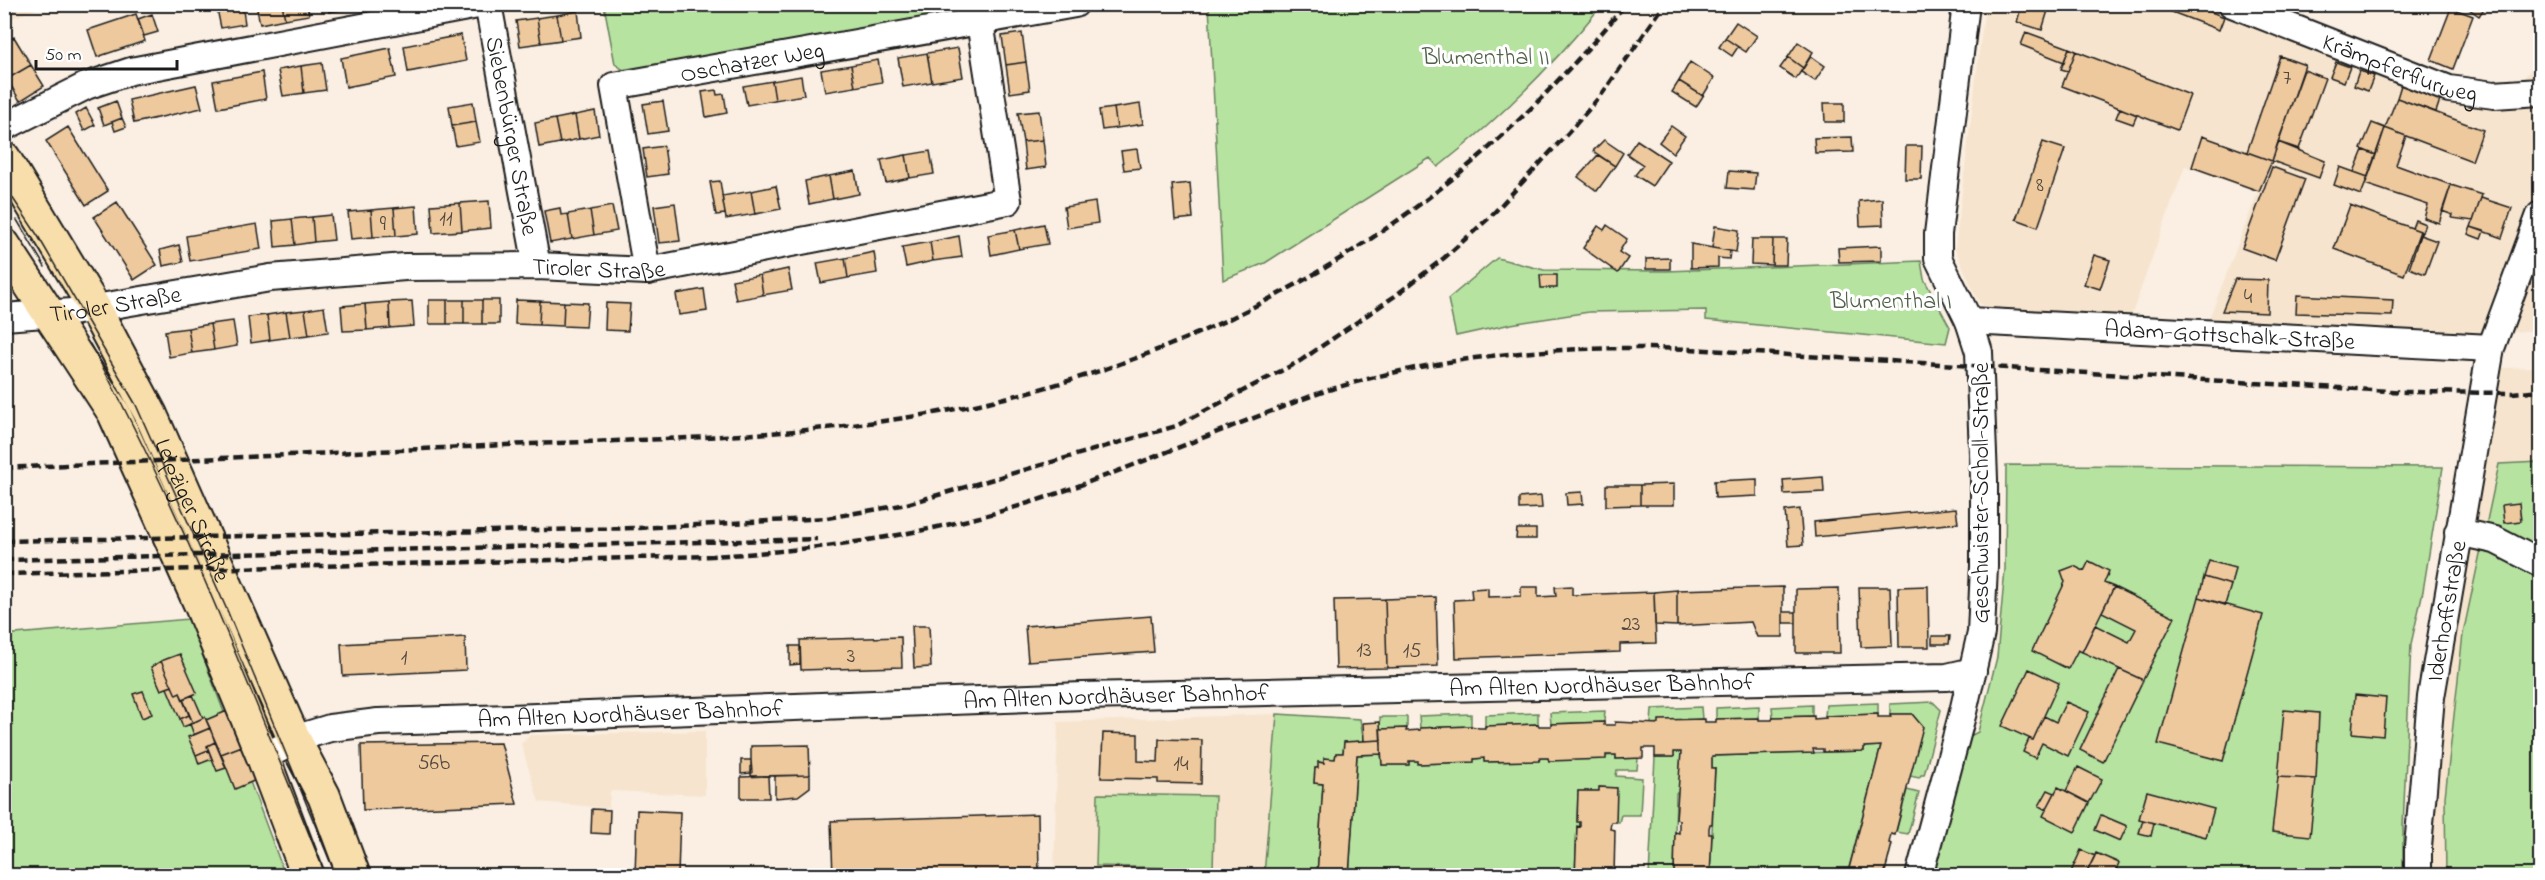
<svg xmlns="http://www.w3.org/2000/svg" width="2545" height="880" font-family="'Indie Flower',sans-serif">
	<rect width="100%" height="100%" fill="#faefe2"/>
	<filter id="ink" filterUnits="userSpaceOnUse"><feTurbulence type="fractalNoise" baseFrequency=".0167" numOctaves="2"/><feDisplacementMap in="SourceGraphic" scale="12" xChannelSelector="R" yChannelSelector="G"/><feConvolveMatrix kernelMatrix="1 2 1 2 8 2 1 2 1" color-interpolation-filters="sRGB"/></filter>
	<g filter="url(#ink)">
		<path fill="#f6e4ce" d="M5,5H46L5,21Z
			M1985,5H2201L2414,88L2455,78L2488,83L2521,82L2540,58V330L2479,334L2208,322L2258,192L2185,166L2130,319L2002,314L1979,303L1955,249Z
			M2540,367V875L2429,876L2428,848L2441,698L2499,368Z
			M1277,714L1264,875L1054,876L1058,722Z
			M705,731V795L610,791L609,808L539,802L521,744L530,735Z"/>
		<path fill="#b6e3a0" stroke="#69805e" stroke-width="1.5" d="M604,5H1019L631,75L615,64Z
			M1209,5V4L1602,5C1555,63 1497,121 1438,167L1430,158L1265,263L1223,280Z
			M1497,258L1544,270L1667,271L1921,261L1924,279L1950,327L1946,343L1706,320V310L1589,312L1511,324L1456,336L1448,299Z
			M2540,462V875L2446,876L2445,797L2463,634L2499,464Z
			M2006,465L2443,467L2423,591L2411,644L2403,827V875L1930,876L1968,737L1978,732L1997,657L2005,569Z
			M189,619L285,875H5L4,635Z
			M1933,702L1941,710L1924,775H1921L1919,778L1910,776L1922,727L1912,714H1890V704Z
			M1878,703V714L1825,716L1826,705Z
			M1812,705V716L1773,717L1772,707Z
			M1759,706V718L1716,719V708Z
			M1701,707L1702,719L1651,724L1652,709Z
			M1605,711L1604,722L1551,724L1550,713Z
			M1538,713V724L1485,726V715Z
			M1277,714L1360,719L1364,741L1344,742L1343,753H1336L1335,759L1324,758V763L1319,762L1318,768H1315L1314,783L1323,784L1317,875L1264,876Z
			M1471,714V726L1420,728L1419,716Z
			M1380,717H1407V728L1380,729Z
			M1881,746L1847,875L1710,876L1715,768H1712V756L1864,751V747Z
			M1674,752H1681L1679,793H1676L1674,875L1649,876L1655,757H1674Z
			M1381,754L1382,765H1408L1409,761H1418L1419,764L1473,762L1474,759L1484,758L1485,762L1539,761L1540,758H1548L1549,761L1616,755V759L1638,758L1637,770H1617L1616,776L1642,778L1640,815H1621L1619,822H1616V788L1600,787L1599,791H1578L1577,821L1580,822V827H1577L1575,875L1349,876L1357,755Z
			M1907,790L1919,793L1908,834L1896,832Z
			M1098,794L1215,796L1213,869L1096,866Z"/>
		<path fill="#eec99e" stroke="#1c1c1c" stroke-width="1.5" d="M4,4H26L4,13Z
			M216,4H242L245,24L221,28Z
			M256,4H282L285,19L260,24Z
			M282,4H307L309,15L285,19Z
			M328,4H360V7L329,12Z
			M2022,4H2050L2042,30L2017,22Z
			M2151,4H2191L2224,17L2219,30Z
			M2462,4H2487L2479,16Z
			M2451,8L2473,16L2453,69L2431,60Z
			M578,11L581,37L561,40L557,15Z
			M136,14L145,41L97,57L88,30Z
			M152,14L158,32L144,36L138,19Z
			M557,15L561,40L541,43L537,18Z
			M537,18L541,43L520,46L516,21Z
			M1736,22L1757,36L1746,52L1725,38Z
			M2026,32L2069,48L2064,62L2021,45Z
			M1022,33L1026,62L1006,65L1002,36Z
			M461,35L466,61L408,72L404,46Z
			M14,37L31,65L7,79L4,75V42Z
			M1725,38L1738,47L1732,56L1719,47Z
			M1798,42L1813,52L1803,68L1788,57Z
			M390,48L396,77L346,87L341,58Z
			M958,48L963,77L932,82L927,53Z
			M2069,48L2076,51L2068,71L2061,69Z
			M2076,51L2190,95L2177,130L2062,86Z
			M927,53L932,82L903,87L898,58Z
			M1811,56L1825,66L1815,81L1801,72Z
			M2280,56L2305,65L2272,161L2247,152Z
			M1788,57L1803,68L1796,79L1780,68Z
			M878,60L882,82L855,87L851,65Z
			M1026,62L1030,90L1010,93L1006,65Z
			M1690,62L1714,78L1703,96L1679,81Z
			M2336,62L2350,67L2344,82L2330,77Z
			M322,63L326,90L304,93L301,66Z
			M31,65L44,86L20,101L7,79Z
			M851,65L855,87L825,92L821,70Z
			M301,66L304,93L283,96L278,70Z
			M2304,70L2325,78L2299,149L2278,142Z
			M2359,71L2374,76L2368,91L2354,86Z
			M262,72L266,99L218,108L213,81Z
			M801,76L804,95L775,100L772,81Z
			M772,81L775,100L747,105L743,86Z
			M1679,81L1703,96L1696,107L1672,92Z
			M196,85L202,108L134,123L129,100Z
			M2401,85L2440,100L2436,112L2397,98Z
			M716,90L717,95L724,94L727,113L706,117L702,92Z
			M2397,98L2483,130L2472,161L2385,128Z
			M116,101L122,118L104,125L98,108Z
			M663,101L668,131L648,134L643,104Z
			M473,102L476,122L452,126L449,106Z
			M1824,103H1844V122H1825Z
			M1140,104L1143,124L1117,128L1114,108Z
			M86,108L95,125L84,131L76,114Z
			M1114,108L1117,128L1102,130L1099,110Z
			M2120,108L2137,115L2133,124L2116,118Z
			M595,111L599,135L579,139L575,115Z
			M1039,111L1043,140L1023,142L1018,113Z
			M575,115L579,139L560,143L555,119Z
			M122,118L126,127L115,131L112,122Z
			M555,119L560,143L539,147L535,123Z
			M476,122L480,142L456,146L452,126Z
			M2372,123L2385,128L2376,155L2361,149Z
			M1671,126L1685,136L1673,153L1659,142Z
			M68,127L108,191L86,205L46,141Z
			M2385,128L2406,136L2396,165L2451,185L2439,223L2424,218L2428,205L2365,184Z
			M2202,136L2272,161L2259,191L2192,167Z
			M1852,137L1853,152L1815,153L1814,138Z
			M1043,140L1046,167L1026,170L1023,142Z
			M1604,140L1623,153L1615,166L1593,151Z
			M1637,140L1669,161L1652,186L1635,175L1643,165L1627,154Z
			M2043,142L2065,149L2038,227L2016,219Z
			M2278,142L2325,161L2319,178L2272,161Z
			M664,146L668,174L647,177L643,149Z
			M1906,146H1922L1921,179H1905Z
			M1137,149L1140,168L1124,170L1121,151Z
			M2363,150L2376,155L2368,177L2354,172Z
			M930,151L934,174L910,178L906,155Z
			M906,155L910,178L886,183L881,160Z
			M1598,155L1615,166L1597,191L1578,177Z
			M2272,167L2305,179L2275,260L2242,248Z
			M2340,167L2368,177L2361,195L2334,185Z
			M855,171L859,194L833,199L829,176Z
			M1729,171L1756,173L1754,190L1727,188Z
			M829,176L833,199L809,204L805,181Z
			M720,181L725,214L716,215L710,182Z
			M1190,183L1193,218L1175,220L1172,185Z
			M2451,185L2482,195L2473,221L2452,218L2453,215L2442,211Z
			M776,186L781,209L755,214L751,191Z
			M751,191L755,214L726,219L722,196Z
			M2481,198L2512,208L2502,238L2471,227Z
			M1882,199L1883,225L1860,226L1859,201Z
			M489,201L491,228L462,231L460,203Z
			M117,202L157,265L134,280L94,217Z
			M1095,202L1098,223L1067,228L1064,207Z
			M460,203L462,231L433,233L431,205Z
			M675,203L680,241L659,243L654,206Z
			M2350,205L2420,231L2404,275L2334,249Z
			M416,206L418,234L396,236L394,208Z
			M612,206L617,231L594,235L590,210Z
			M394,208L396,236L373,237L371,210Z
			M560,208L561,215L568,214L572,239L550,243L544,211Z
			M371,210L373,237L351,239L348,212Z
			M590,210L594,235L572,239L568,214Z
			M331,215L334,240L314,242L312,217Z
			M312,217L314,242L295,245L292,219Z
			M292,219L295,245L275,247L273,221Z
			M2415,220L2425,224L2421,234L2420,231L2412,228Z
			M257,224L261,249L190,261L186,236Z
			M1044,224L1048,244L1019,249L1015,230Z
			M1607,225L1627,239L1619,252L1628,258L1618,273L1583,248L1598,226L1604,230Z
			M1715,226L1739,230L1736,252L1712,248Z
			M2471,227L2484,231L2481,239L2468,234Z
			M1015,230L1019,249L991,255L988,235Z
			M2420,235L2437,241L2425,274L2409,268Z
			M959,236L962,257L933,261L930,242Z
			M1752,239H1773L1772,265L1751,264Z
			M1773,239H1787L1786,265H1772Z
			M930,242L933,261L906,267L902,247Z
			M1691,244L1730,251L1729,259L1718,258V267L1691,268Z
			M179,245L183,262L163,266L160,250Z
			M1881,246V261L1839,262L1838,248Z
			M874,252L877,273L848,278L845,258Z
			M2094,255L2110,260L2100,289L2084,284Z
			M845,258L848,278L821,283L817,263Z
			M1670,258V269H1646V259Z
			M788,269L792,290L763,295L760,275Z
			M760,275L763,295L736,300L732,280Z
			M1540,275H1557V288H1541Z
			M2235,279L2268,280L2267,313L2222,311Z
			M704,289L707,311L679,315L676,294Z
			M2297,295L2393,300L2392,316L2296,313Z
			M429,300H447V324H429Z
			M447,300H464V324H447Z
			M464,300H482V324H464Z
			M482,300H499V324H482Z
			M516,300L540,301L539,325L515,324Z
			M412,301L414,326L390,328L389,302Z
			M540,301L564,302L563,326L539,325Z
			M389,302L390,328L367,330L365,304Z
			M564,302L588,303L586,327L563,326Z
			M606,303L630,304L628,331L605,330Z
			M365,304L367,330L343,331L341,306Z
			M324,307L328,332L309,335L305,310Z
			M305,310L309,335L290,337L286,312Z
			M286,312L290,337L270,340L267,315Z
			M267,315L270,340L251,343L248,317Z
			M233,321L237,346L214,350L210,324Z
			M210,324L214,350L192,353L188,328Z
			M188,328L192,353L169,357L165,331Z
			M1823,477L1824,492L1784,494L1783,480Z
			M1757,479V496L1715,498L1714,481Z
			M1674,484V505H1640V485Z
			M1606,485H1640V505L1606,506Z
			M1582,492L1583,504L1567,505L1566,493Z
			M1541,496L1542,508L1519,509V498Z
			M2519,503L2521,521L2504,523L2502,505Z
			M1956,508L1958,523L1815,537L1814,522Z
			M1800,509L1803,545L1788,546L1785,511Z
			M1517,529H1536V539H1516Z
			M2089,561L2109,571L2104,583L2114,587L2082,652L2078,650L2068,669L2032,651L2065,582L2061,571L2074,566L2084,571Z
			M2209,561L2235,568L2231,585L2204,577Z
			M2204,577L2231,585L2225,605L2199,597Z
			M1572,586V595L1654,592L1656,643L1620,644V652L1456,658L1454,600L1472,599L1471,589L1488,588V597L1521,596V587H1538V597L1556,596L1555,587Z
			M1928,586L1929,647H1899L1898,587Z
			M1783,587V637H1757L1751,622L1677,626V590Z
			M1859,587H1890L1892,646L1861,647Z
			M2114,587L2175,617L2143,680L2082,652L2095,625L2129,642L2136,629L2102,612Z
			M1839,588L1840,653H1796V589Z
			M1677,590V626L1655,625L1654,592Z
			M1436,597L1438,666L1387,668L1385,599Z
			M2199,597L2263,615L2223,761L2158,744Z
			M1385,599L1387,668L1336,669L1334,600Z
			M1783,612H1796V623H1783Z
			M1151,616L1154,652L1028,661L1025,626Z
			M912,626H929L931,667L914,668Z
			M1932,636H1950L1949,644H1932Z
			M465,637L466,670L343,676L341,644Z
			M901,637L902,667L801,670L800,640Z
			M790,646H800V664L790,665Z
			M180,654L197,693L183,699L180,693L176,695L161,661Z
			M161,661L172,686L161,690L151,667Z
			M2029,669L2059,683L2033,740L2002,726Z
			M2119,669L2143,680L2103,762L2080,750Z
			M172,686L176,695L180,693L189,715L180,719L167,688Z
			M143,691L152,714L142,718L133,694Z
			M193,695L203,718L193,723L183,699Z
			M2355,695L2386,698L2383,736L2352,733Z
			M2066,702L2089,712L2068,756L2042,743L2035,758L2023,752L2029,739L2033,740L2044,716L2056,722Z
			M2284,710L2319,713L2316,779L2278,777Z
			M227,711L242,746L221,754L206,720Z
			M1878,714V717H1891L1890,714H1912L1923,727L1895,835L1891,834L1889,843L1892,844L1884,876H1847L1881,746L1864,747V751L1823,752V749H1813L1814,753L1712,756V768H1715L1712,824H1710L1709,828V834H1712L1710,876H1674L1675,832L1679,833V820L1676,819L1681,752H1674V757H1655V748H1643V758L1616,759V755H1606V759L1549,761L1548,758H1540L1539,761L1484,762V758L1474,759V762L1418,764V761H1409V765H1382L1380,729L1407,728L1406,731L1420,730V728L1471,726L1479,728H1485V726L1538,724L1539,726H1551V724L1604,722V725H1615V722L1659,724V720L1705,719V722H1716V719L1759,718V720H1772L1773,717L1814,716V719L1826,718L1825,716Z
			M189,715L193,723L183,727L180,719Z
			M205,717L210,728L194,735L190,724Z
			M1380,722L1381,740L1364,741L1363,723Z
			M210,728L215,742L207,746L208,750L196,755L188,737Z
			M1103,733L1138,734V761L1158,762L1159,739L1202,740L1201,784L1158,783V779L1101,778Z
			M1381,740V754L1357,755L1349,876H1317L1323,784L1314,783L1315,768H1318V762L1324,763V758L1335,759L1336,753H1343L1344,742Z
			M215,742L226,768L217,771L207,746Z
			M501,743L517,804L363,810L361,745Z
			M809,745L810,775L751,776V746Z
			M242,746L256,780L235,789L221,754Z
			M208,750L212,759L199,764L196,755Z
			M741,760H751L752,773L741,774Z
			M2078,767L2102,779L2089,803L2066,791Z
			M810,775V787L798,796L775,798V776Z
			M768,776L769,798H741V777Z
			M2278,777L2316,779L2310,836L2272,832Z
			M1599,787L1617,788L1616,822H1611L1610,829L1615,830L1614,876H1575L1577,826L1580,827V822H1577L1578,791H1599Z
			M2058,787L2089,803L2075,832L2043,816Z
			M2048,790L2055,793L2046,810L2039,806Z
			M2147,791L2214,809L2206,837L2139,819Z
			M592,809L610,810L609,834L591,833Z
			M637,810L680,812L678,876H635Z
			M1038,814L1039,876H833L831,821Z
			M2101,815L2127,826L2120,841L2095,830Z
			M2143,820L2154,823L2151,836L2139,833Z
			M2081,850L2095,856L2085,876L2071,872Z
			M2096,853L2119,863L2113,876H2085Z
			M705,872L736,874V876H705Z
			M1091,873L1140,876H1091Z"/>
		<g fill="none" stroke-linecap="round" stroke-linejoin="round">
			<g stroke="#1c1c1c" stroke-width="30">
				<g id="minor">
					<path id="s1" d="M488,4L537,266"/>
					<path id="s2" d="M2232,4L2449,89L2494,95L2540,92"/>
					<path d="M4,127L86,86L131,71L483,4"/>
					<path id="s3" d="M647,271L614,86L1075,4"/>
					<path id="s4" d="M4,317L72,312L270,278L405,267L537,266L647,271L1008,201L980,22"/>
					<path id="s5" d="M1969,321L2491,348"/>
					<path d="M2458,532L2495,540L2540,563"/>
					<path id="s6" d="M263,757L307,735L330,728L378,722L510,718L1083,696L1947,677L1973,671"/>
					<path d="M1919,876L1963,712L1981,633L1984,566V479L1979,352L1969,321L1938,258V234L1966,4"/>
					<path id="s7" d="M2418,876V847L2431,697L2491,348L2540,215"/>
				</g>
			</g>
			<g stroke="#1c1c1c" stroke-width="36">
				<g id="major">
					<path id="s8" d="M4,158L95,309L151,415L295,741L324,796L354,876"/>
					<path d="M4,245L114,413L201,606L263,757L308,876"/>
				</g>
			</g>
			<use href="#minor" stroke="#fff" stroke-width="26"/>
			<use href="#major" stroke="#f8deab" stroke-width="32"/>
			<path stroke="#1c1c1c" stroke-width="1.5" d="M4,185L38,236L136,405L227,610L336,876
				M17,220L45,267
				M90,344C184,514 253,697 326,876"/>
			<path stroke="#1c1c1c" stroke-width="4.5" stroke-dasharray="9 4.5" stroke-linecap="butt" d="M4,468C172,460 339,453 506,445C652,439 801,438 945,411C1173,368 1388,258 1549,90C1575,62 1602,35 1625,4
				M4,541L639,528L827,518L907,504L1176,426L1300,361L1395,296L1444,258L1490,217L1569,132L1602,94L1665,4
				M4,560L817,539
				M4,574L712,556C829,550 954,531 1064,491C1134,466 1203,437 1272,411C1294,403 1316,393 1339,387C1452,353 1571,345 1689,349L2406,392L2513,393L2540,390"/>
		</g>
	</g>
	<g text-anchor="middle" stroke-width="6" stroke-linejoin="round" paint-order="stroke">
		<g font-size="21" fill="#50473c">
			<text x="2287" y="84">7</text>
			<text x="2040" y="191">8</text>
			<text x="446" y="225">11</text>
			<text x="383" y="230">9</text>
			<text x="2248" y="303">4</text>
			<text x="1631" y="630">23</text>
			<text x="1364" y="656">13</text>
			<text x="1412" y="657">15</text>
			<text x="851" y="662">3</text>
			<text x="404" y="664">1</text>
			<text x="434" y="769">56b</text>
			<text x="1181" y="770">14</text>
		</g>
		<g font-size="24" fill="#52624a" stroke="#fff">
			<text x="1486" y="64">Blumenthal II</text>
			<text x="1891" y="308">Blumenthal I</text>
		</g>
		<g font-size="24" fill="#1c1c1c" stroke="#fff">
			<text dy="8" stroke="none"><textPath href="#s3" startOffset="328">Oschatzer Weg</textPath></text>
			<text dy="8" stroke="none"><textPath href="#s2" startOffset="180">Krämpferflurweg</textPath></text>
			<text dy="8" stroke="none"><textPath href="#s1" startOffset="134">Siebenbürger Straße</textPath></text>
			<text dy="8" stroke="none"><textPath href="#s4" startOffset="598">Tiroler Straße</textPath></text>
			<text dy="8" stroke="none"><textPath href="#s4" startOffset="112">Tiroler Straße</textPath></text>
			<text dy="8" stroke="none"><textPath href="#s5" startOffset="261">Adam-Gottschalk-Straße</textPath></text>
			<text transform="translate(1980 493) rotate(-90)" y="8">Geschwister-Scholl-Straße</text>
			<text dy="8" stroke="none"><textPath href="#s8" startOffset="400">Leipziger Straße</textPath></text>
			<text dy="8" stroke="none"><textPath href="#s7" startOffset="267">Iderhoffstraße</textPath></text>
			<text dy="8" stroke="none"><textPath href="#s6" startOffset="1346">Am Alten Nordhäuser Bahnhof</textPath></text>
			<text dy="8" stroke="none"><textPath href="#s6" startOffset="860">Am Alten Nordhäuser Bahnhof</textPath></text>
			<text dy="8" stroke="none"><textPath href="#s6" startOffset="374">Am Alten Nordhäuser Bahnhof</textPath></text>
		</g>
	</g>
	<rect width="2545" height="880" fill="none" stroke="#fff" stroke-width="24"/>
	<rect x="12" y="12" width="2521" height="856" fill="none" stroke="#1c1c1c" stroke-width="2" filter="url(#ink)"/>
	<path d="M36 60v9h141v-9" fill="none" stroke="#1c1c1c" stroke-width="3"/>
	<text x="45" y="60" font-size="18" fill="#1c1c1c" stroke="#ffffff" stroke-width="4.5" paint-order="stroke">50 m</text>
</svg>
